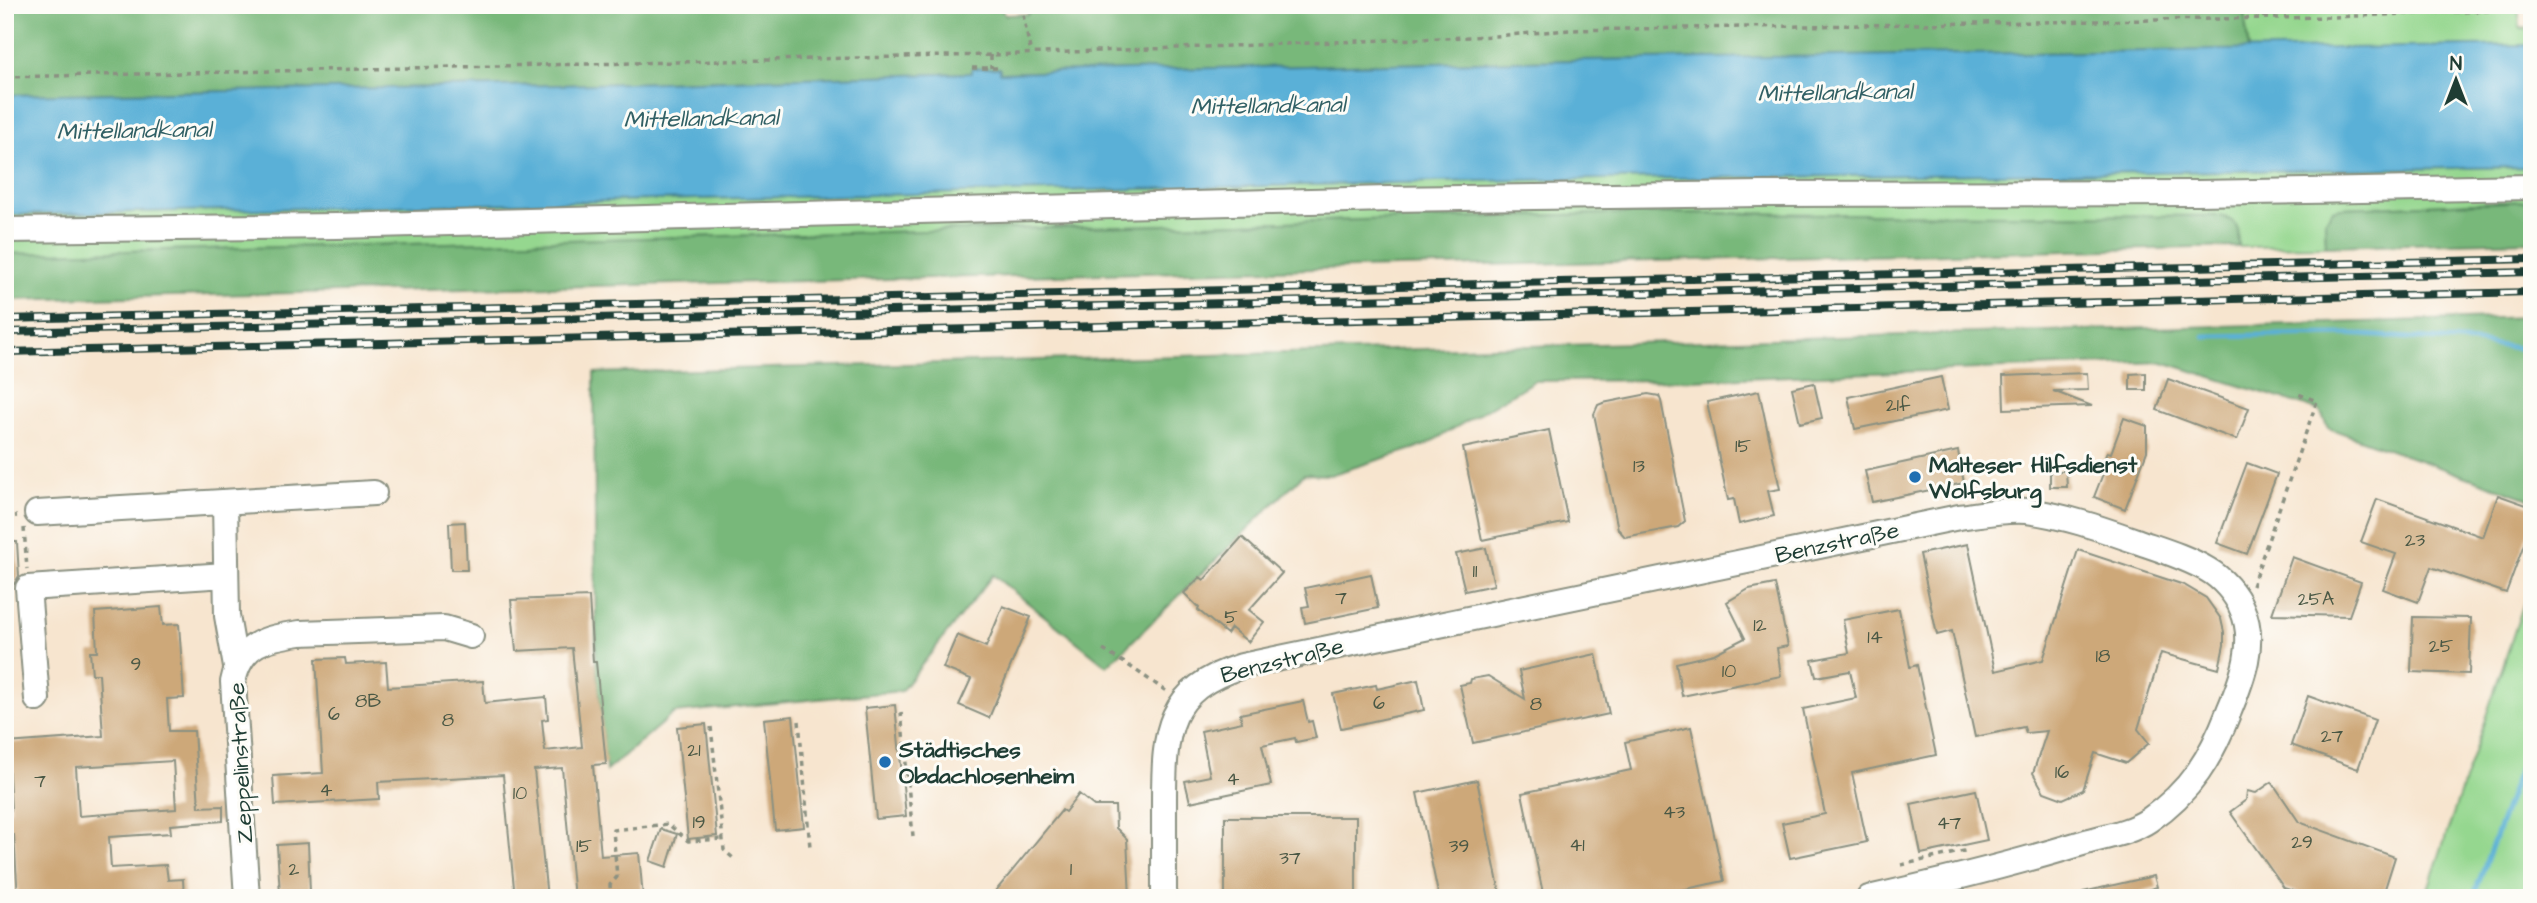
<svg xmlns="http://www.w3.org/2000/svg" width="2537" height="903" font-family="'Architects Daughter',sans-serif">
	<rect width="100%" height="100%" fill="#fdfcf7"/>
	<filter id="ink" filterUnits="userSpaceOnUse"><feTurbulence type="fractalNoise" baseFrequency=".0143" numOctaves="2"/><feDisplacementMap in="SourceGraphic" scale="14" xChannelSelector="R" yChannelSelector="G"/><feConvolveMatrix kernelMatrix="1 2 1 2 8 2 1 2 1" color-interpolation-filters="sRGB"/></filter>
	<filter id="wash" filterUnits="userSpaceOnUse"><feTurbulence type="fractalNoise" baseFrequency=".00686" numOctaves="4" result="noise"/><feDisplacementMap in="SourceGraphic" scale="28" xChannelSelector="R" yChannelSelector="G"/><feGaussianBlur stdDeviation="1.57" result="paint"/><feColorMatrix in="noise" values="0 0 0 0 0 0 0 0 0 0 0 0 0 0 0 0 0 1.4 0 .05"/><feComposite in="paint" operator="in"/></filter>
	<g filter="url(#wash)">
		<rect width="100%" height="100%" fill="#f7e5cf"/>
		<path fill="#95d78f" stroke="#5a8a62" stroke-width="2" d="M2243,5H2518L2520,28L2532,29V45L2249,51Z
			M2532,167V201L2341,208L2325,221L2326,246L2239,247L2237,226L2221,216L1642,213L5,254V215L1525,180Z
			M2532,579V898H2425Z"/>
		<path fill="#78b87a" stroke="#4c7a57" stroke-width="2" d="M5,5H999L1005,15L1028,14L1031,5H2243L2249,51L1522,61L1000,73L999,68H972V73L559,85L5,95Z
			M2532,201V241L2326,246L2325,221L2333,210L2341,208Z
			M1642,213L2221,216C2240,222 2238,229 2239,247L5,300V254Z
			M2532,317V500L2328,428L2320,411L2306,406L2163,362L1690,380L1534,381L1426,445L1330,475L1304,474L1107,666L993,575L901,691L674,713L606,771L596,662L594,373Z"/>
		<path fill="#5ab0d7" stroke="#3c7686" stroke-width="2" d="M2532,45V167L1525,180L5,215V95L559,85L971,73L972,68H1000V73L1522,61Z"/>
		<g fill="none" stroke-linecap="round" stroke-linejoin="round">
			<path stroke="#5ab0d7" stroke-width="5" d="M2204,336L2347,334L2475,342L2532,350
				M2473,898L2532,735"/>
		</g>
		<g id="blocks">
			<path fill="#cda879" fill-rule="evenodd" d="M2087,373L2088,390L2053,391L2092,406L2004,409L2003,376Z
				M2146,373V390H2130V374Z
				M1941,377L1948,410L1855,429L1848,397Z
				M2168,379L2249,408L2237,440L2157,410Z
				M1814,383L1822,418L1800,423L1792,388Z
				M1759,391L1780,489L1768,491L1774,516L1739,524L1734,499L1728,500L1707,402Z
				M1648,394L1659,396L1661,401L1685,521L1678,527L1625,537L1618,529L1594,414L1598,405L1603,403Z
				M2124,418L2147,426V451L2125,509L2094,497L2106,466L2102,465L2107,452L2111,453Z
				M1549,430L1568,522L1482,540L1463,448Z
				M1958,451L1964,483L1872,502L1865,471Z
				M2247,463L2277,474L2247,554L2217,543Z
				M2050,471H2066L2067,487H2050Z
				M2498,495L2532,507V522L2506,593L2431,567L2418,602L2383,589L2396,554L2361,542L2377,499L2483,537Z
				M465,522L467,570H451L449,523Z
				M1242,537L1282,573L1249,610L1264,622L1248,642L1231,628L1227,634L1198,610L1199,608L1184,593L1200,577L1204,580Z
				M5,542H17L19,576L14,584L5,585Z
				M1968,544L1995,671L2043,660L2078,550L2184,585L2206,598L2221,619L2224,632V645L2219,669L2161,653L2138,729L2149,743L2126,763L2095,753L2083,790L2063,799L2044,792L2033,773L2047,731L2026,733L2024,727L1975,737L1952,631L1937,635L1920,554Z
				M1486,548L1494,585L1465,591L1456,554Z
				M2292,557L2361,582L2349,616L2272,614Z
				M1371,574L1378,608L1305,623L1302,607L1309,606L1305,588Z
				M1775,584L1788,646L1777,648L1781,676L1682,696L1676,663L1714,654L1745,638L1727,602L1749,589Z
				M589,597L593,662H596L606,764L593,765L601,856L639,853L643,898H574L562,768L534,770L547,898H515L503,775L378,782L379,799L275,805L273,776L323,773L316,659L345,658L346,664L386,662L388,687L483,681L485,703L546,697L548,719L542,720L545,751L582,747L572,648L516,651L511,600Z
				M1003,606L1031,617L989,718L959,705L971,679L943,668L957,635L986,647Z
				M161,607L163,625L179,624L184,698L167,699L169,731H194L199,807L223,806V821L170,825L171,833L109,837L111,868L166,865L168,880L183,879L184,898H18L14,835L5,836V811L11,810L7,743L103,736L99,674H92L90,652H97L95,612ZM173,761L176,809L79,816L76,767Z
				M1899,609L1910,667L1917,665L1936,755L1852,773L1867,842L1790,858L1782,823L1825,814L1803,709L1856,698L1850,671L1816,677L1812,660L1849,653L1843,620Z
				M2413,617L2471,618L2469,674L2411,672Z
				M1596,654L1609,714L1473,743L1460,685L1470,683L1471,679L1488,676L1525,699L1519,671Z
				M1418,680L1424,710L1341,728L1333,694L1376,685L1377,689Z
				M2308,696L2375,720L2358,769L2291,745Z
				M1303,701L1308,722L1312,721L1316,738L1296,742L1295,738L1262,745L1271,785L1190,802L1185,781L1210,776L1201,731L1242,722L1240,714Z
				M895,705L906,816L876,819L865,708Z
				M793,716L804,827L775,830L764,719Z
				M706,724L717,836L688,839L677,727Z
				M1691,727L1724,881L1643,898H1544L1522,793L1631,770L1625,742Z
				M1477,780L1501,898H1439L1417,793Z
				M2272,782L2299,822L2395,857L2382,898H2314L2284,888L2230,812L2246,800L2247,791L2256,793Z
				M1976,790L1987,840L1921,854L1911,804Z
				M1079,794L1094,806H1115L1116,828L1127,839L1130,898H990L1062,810L1065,812Z
				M1225,817H1356V898H1225Z
				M661,829L677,834L667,867L650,861Z
				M308,843L310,892L280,894L277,845Z
				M2154,876L2157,887L2120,898H2084L2083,892Z"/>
		</g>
	</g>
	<g filter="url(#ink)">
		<use href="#blocks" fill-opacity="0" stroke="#8b9182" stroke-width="2"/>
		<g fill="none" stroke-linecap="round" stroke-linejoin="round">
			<g stroke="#8b9182" stroke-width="28">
				<path id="minor" d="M5,230L337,226L1388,199L1761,194L2198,193L2532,187
					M225,502L227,616L236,667
					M37,513L374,493
					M37,699L28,588L226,575
					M247,898L233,682C241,643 265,638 300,633L444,628L471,636
					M1164,898C1164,865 1164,833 1164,801C1164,731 1167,689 1242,666L1959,517C1981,514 2005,509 2027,511C2066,516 2102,529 2139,542C2162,550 2186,557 2208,570C2222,578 2236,594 2242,609C2257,642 2242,680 2229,711C2211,758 2191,791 2149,820C2130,833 2102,837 2079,844C2010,865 1940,882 1869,898"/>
			</g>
			<path stroke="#8b9182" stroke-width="3.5" stroke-dasharray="5 5" stroke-linecap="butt" d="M1021,5L1031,54
				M2262,5L2264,18
				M991,55V68
				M972,68H1000
				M5,77L991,55L1495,36L1569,30L2331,17L2532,9
				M5,517L17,516
				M24,528L27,569
				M2252,586L2317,401L2296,393
				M1103,650L1128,665L1166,691
				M901,712L913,836
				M799,721L810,847
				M711,727L724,850L733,858
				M1901,865L1969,850
				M611,898L610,885L617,877L613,830L668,824L688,841L722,839"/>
			<use href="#minor" stroke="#fff" stroke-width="24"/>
			<g stroke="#1f3d34" stroke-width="8">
				<path id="rail" d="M5,319L2532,259
					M5,332L2532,272
					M5,352L2532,292"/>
			</g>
			<use href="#rail" stroke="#fdfcf7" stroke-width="5" stroke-dasharray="16" stroke-linecap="butt"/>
		</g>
	</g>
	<g fill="#1f6fb2" stroke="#fdfcf7" stroke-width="2.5">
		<circle cx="1915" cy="477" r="7"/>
		<circle cx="885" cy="762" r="7"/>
	</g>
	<g text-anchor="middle" stroke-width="6" stroke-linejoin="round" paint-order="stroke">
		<g font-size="19" fill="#4a5845">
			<text x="1898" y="411">21f</text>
			<text x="1743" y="452">15</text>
			<text x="1639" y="472">13</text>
			<text x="2415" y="546">23</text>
			<text x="1475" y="577">11</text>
			<text x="1341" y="604">7</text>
			<text x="2316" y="605">25A</text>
			<text x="1231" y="623">5</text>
			<text x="1760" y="631">12</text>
			<text x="1875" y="643">14</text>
			<text x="2441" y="652">25</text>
			<text x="2103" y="662">18</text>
			<text x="136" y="670">9</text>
			<text x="1729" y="677">10</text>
			<text x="368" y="707">8B</text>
			<text x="1379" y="709">6</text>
			<text x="1536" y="710">8</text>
			<text x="334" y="720">6</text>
			<text x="448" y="726">8</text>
			<text x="2332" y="742">27</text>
			<text x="694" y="756">21</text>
			<text x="2062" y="778">16</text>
			<text x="1233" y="785">4</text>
			<text x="40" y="787">7</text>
			<text x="326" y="796">4</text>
			<text x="520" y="799">10</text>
			<text x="1674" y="818">43</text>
			<text x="699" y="828">19</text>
			<text x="1949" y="829">47</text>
			<text x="2302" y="848">29</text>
			<text x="1577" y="851">41</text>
			<text x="584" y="852">15</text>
			<text x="1459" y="852">39</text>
			<text x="1290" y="864">37</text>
			<text x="294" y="875">2</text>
			<text x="1071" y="875">1</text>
		</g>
		<g font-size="23" font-weight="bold" fill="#1f3d34" stroke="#fdfcf7" text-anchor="start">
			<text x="1929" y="472">Malteser Hilfsdienst<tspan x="1929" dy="26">Wolfsburg</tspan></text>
			<text x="899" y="757">Städtisches<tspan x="899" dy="26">Obdachlosenheim</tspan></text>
		</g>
		<g font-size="23" fill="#1f3d34" stroke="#fdfcf7">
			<text transform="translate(1837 542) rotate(-12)" y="8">Benzstraße</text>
			<text transform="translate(1282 660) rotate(-14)" y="8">Benzstraße</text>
			<text transform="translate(240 763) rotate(-93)" y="8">Zeppelinstraße</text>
		</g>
		<g font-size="24" font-style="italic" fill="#316065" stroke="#fdfcf7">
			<text transform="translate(1835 92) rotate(-1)" y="8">Mittellandkanal</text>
			<text transform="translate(1268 105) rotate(-1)" y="8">Mittellandkanal</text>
			<text transform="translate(701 118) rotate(-1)" y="8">Mittellandkanal</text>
			<text transform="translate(134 130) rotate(-1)" y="8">Mittellandkanal</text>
		</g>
	</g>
	<rect width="2537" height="903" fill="none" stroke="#fdfcf7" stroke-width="28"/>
	<g transform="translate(2456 80)" stroke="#fdfcf7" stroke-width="5" paint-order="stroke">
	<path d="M0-5L12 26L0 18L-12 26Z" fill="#1f3d34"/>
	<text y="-10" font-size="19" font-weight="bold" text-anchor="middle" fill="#1f3d34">N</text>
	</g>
</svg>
